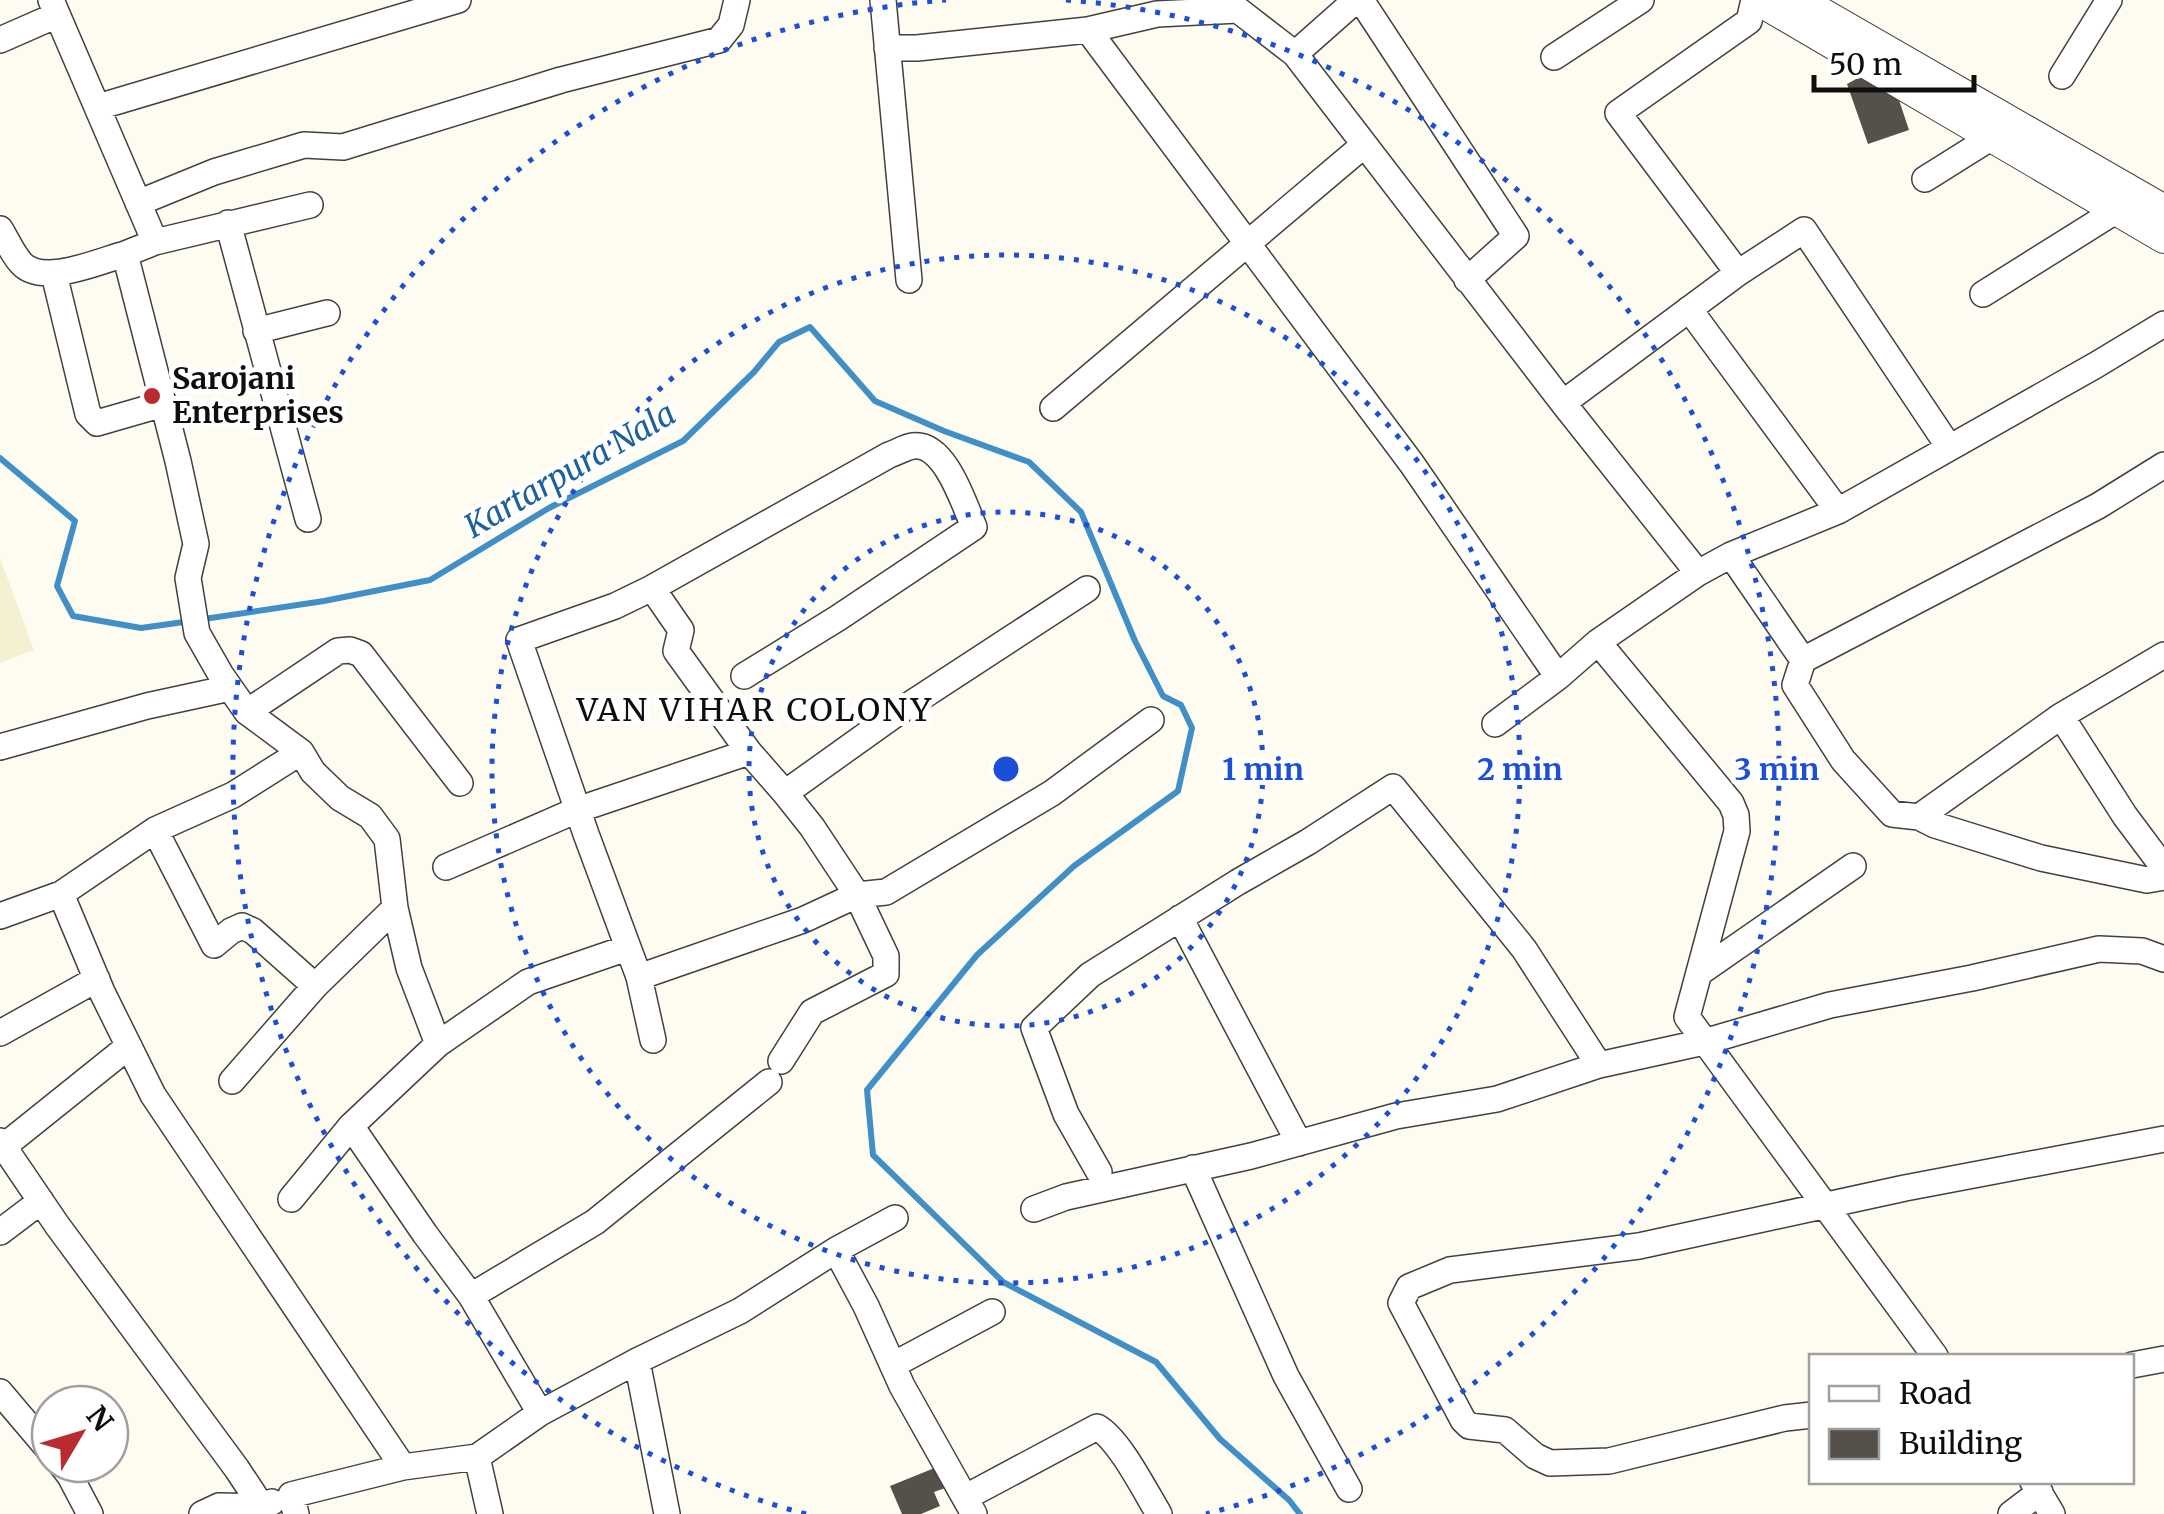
<svg xmlns="http://www.w3.org/2000/svg" width="2164" height="1514" font-family="Merriweather,serif">
	<rect width="100%" height="100%" fill="#fefcf0"/>
	<path fill="#f3f1d1" d="M0,558L34,650L0,663Z"/>
	<g fill="none" stroke-linecap="round" stroke-linejoin="round">
		<path stroke="#418fc7" stroke-width="6" d="M0,458L75,521L57,586L73,616L141,628L191,621
			M204,619L324,601L430,580L549,508L683,441L754,372L779,342L810,327L875,401L944,431L1029,462L1081,512L1135,641L1163,696L1181,705L1192,728L1178,791L1074,866L977,955L867,1090L873,1155L1003,1282L1156,1362L1220,1439L1289,1500L1300,1514"/>
	</g>
	<path fill="#56504b" d="M1867,73L1896,91L1909,130L1868,144L1847,84Z
		M937,1467L945,1488L934,1492L940,1506L921,1514H902L890,1486Z"/>
	<g fill="none" stroke-linecap="round" stroke-linejoin="round">
		<g stroke="#414141" stroke-width="28">
			<path id="minor" d="M51,0L155,242L310,205
				M883,0L909,280
				M1356,0L1295,54L1563,403L1738,273L1804,230L1949,447
				M1361,0L1516,236L1467,280
				M1088,30L1412,464L1558,677
				M0,40L57,15
				M887,48H917L1088,30L1157,14L1238,10L1295,54
				M1554,57L1641,0
				M2062,76L2109,0
				M98,107L458,0
				M1925,179L1992,137
				M138,203L214,172L304,145L343,147L561,80L719,40L731,25L737,0
				M228,223L308,519
				M0,229C7,240 12,253 21,263C42,287 99,261 125,254
				M155,242L125,254L178,461L196,544L188,578L197,633L221,675L247,712L301,752L313,772L340,798L370,816L387,839L395,908L409,968L438,1044L351,1126L425,1234L471,1296L540,1413L637,1361L740,1311L836,1250L866,1306L902,1386L974,1514
				M1738,273L1618,113L1749,21L1754,0
				M54,274L88,414L97,423L163,404
				M1983,294L2117,210
				M1689,309L1838,511
				M256,331L327,313
				M1563,403L1698,573L1731,555L1838,511L2096,365L2164,324
				M1053,408L1364,145
				M1731,555L1803,660L2098,506L2164,465
				M652,588L681,630L676,651L749,752
				M1598,642L1731,803L1736,815L1737,831L1687,1017L1935,1356
				M1803,660L1795,685L1843,760L1892,814L1919,817L2061,716L2164,655
				M247,712L338,651L350,650L361,654L460,783
				M2061,716L2125,816L2164,868
				M1495,724L1558,677L1598,642L1698,573
				M0,747L147,706L230,688
				M1919,817L1935,825L2041,858L2147,880L2164,877
				M155,830L214,945L231,931L242,926L253,931L315,986
				M446,867L577,810L749,752L785,793
				M61,894L102,992L153,1095L403,1467L477,1457
				M0,916L61,894L155,830L233,795L301,752
				M1180,918L1299,1143
				M1699,973L1853,866
				M639,977L803,920L857,895L812,827L785,793L897,713L1087,589
				M0,1033L97,979
				M653,1040L639,977L586,834L519,640L615,606L652,588L889,455C896,453 905,447 913,446C945,442 964,504 974,527L838,618L744,676
				M438,1044L528,982L627,948
				M781,1061L812,1012L886,974V956L857,895L886,892L1052,793L1151,720
				M232,1081L315,986L395,908
				M0,1141L57,1225L237,1469L262,1507
				M3,1147L129,1046
				M1193,1168L1286,1376L1349,1489
				M1099,1172L1066,1114L1034,1028L1090,975L1238,882L1308,842L1393,787L1524,949L1599,1065L1704,1042L1830,1005L1972,978L2099,949L2142,951L2164,959
				M291,1199L351,1126
				M1034,1209L1066,1197L1251,1156L1396,1116L1497,1099L1599,1065
				M0,1232L41,1201
				M836,1250L895,1218
				M471,1296L595,1222L769,1082
				M637,1361L667,1514
				M893,1365L992,1312
				M2132,1365L2164,1359
				M0,1392L50,1451
				M1812,1415L1785,1418L1609,1461L1550,1463L1535,1456L1505,1430L1469,1426L1463,1420L1401,1303L1409,1287L1450,1270L1639,1246L1905,1188L2164,1139
				M61,1464L70,1476L90,1514
				M2033,1482L2052,1514
				M966,1497L1097,1427C1119,1439 1145,1491 1159,1514
				M202,1514L219,1506L262,1507L272,1502
				M296,1514L291,1495L403,1467
				M490,1514L477,1457L540,1413
				M2011,1514L2040,1492"/>
		</g>
		<g stroke="#414141" stroke-width="32">
			<path id="tertiary" d="M1758,0L2164,238
				M1799,0L2164,210"/>
		</g>
		<use href="#minor" stroke="#fff" stroke-width="25"/>
		<use href="#tertiary" stroke="#fff" stroke-width="30"/>
	</g>
	<g fill="none" stroke="#1d4ed8" stroke-width="5" stroke-dasharray="5 10">
		<circle cx="1006" cy="769" r="257"/>
		<circle cx="1006" cy="769" r="514"/>
		<path d="M806 1514A771 771 0 0 1 946 0M1066 0A771 771 0 0 1 1206 1514"/>
	</g>
	<circle fill="#b82c30" stroke="#fff" stroke-width="4" cx="152" cy="396" r="10"/>
	<g text-anchor="middle" stroke-width="10" stroke-linejoin="round" paint-order="stroke">
		<g font-size="30" font-weight="bold" fill="#0e0e0e" stroke="#fff" text-anchor="start">
			<text x="172" y="389">Sarojani<tspan x="172" dy="34">Enterprises</tspan></text>
		</g>
		<g font-size="32" font-style="italic" fill="#1d619a" stroke="#fff">
			<text transform="translate(570 470) rotate(-30)" y="11">Kartarpura Nala</text>
		</g>
		<g font-size="32" letter-spacing="2.5" fill="#0e0e0e" stroke="#fff">
			<text x="755" y="721">VAN VIHAR COLONY</text>
		</g>
	</g>
	<circle cx="1006" cy="769" r="15" fill="#1d4ed8" stroke="#fff" stroke-width="5"/>
	<g font-size="30" text-anchor="middle" font-weight="bold" fill="#1d4ed8" stroke="#fff" stroke-width="10" stroke-linejoin="round" paint-order="stroke">
		<text x="1263" y="780">1 min</text>
		<text x="1520" y="780">2 min</text>
		<text x="1777" y="780">3 min</text>
	</g>
	<rect x="1809" y="1354" width="325" height="130" fill="#ffffff" stroke="#9f9f9f" stroke-width="2.5"/>
	<rect x="1829" y="1386" width="50" height="15" fill="#ffffff" stroke="#9f9f9f" stroke-width="2.5"/>
	<text x="1899" y="1404" font-size="30" fill="#0e0e0e">Road</text>
	<rect x="1829" y="1429" width="50" height="30" fill="#56504b" stroke="#9f9f9f" stroke-width="2.5"/>
	<text x="1899" y="1454" font-size="30" fill="#0e0e0e">Building</text>
	<g transform="translate(80 1434) rotate(52)"><circle r="48" fill="#ffffff" stroke="#9f9f9f" stroke-width="2.5"/>
	<path d="M0-8L18 38L0 25L-18 38Z" fill="#b82c30"/>
	<text y="-15" font-size="28" font-weight="bold" text-anchor="middle" fill="#0e0e0e">N</text>
	</g>
	<path d="M1814 75v15h160v-15" fill="none" stroke="#0e0e0e" stroke-width="5"/>
	<text x="1829" y="75" font-size="30" fill="#0e0e0e" stroke="#ffffff" stroke-width="8" paint-order="stroke">50 m</text>
</svg>
